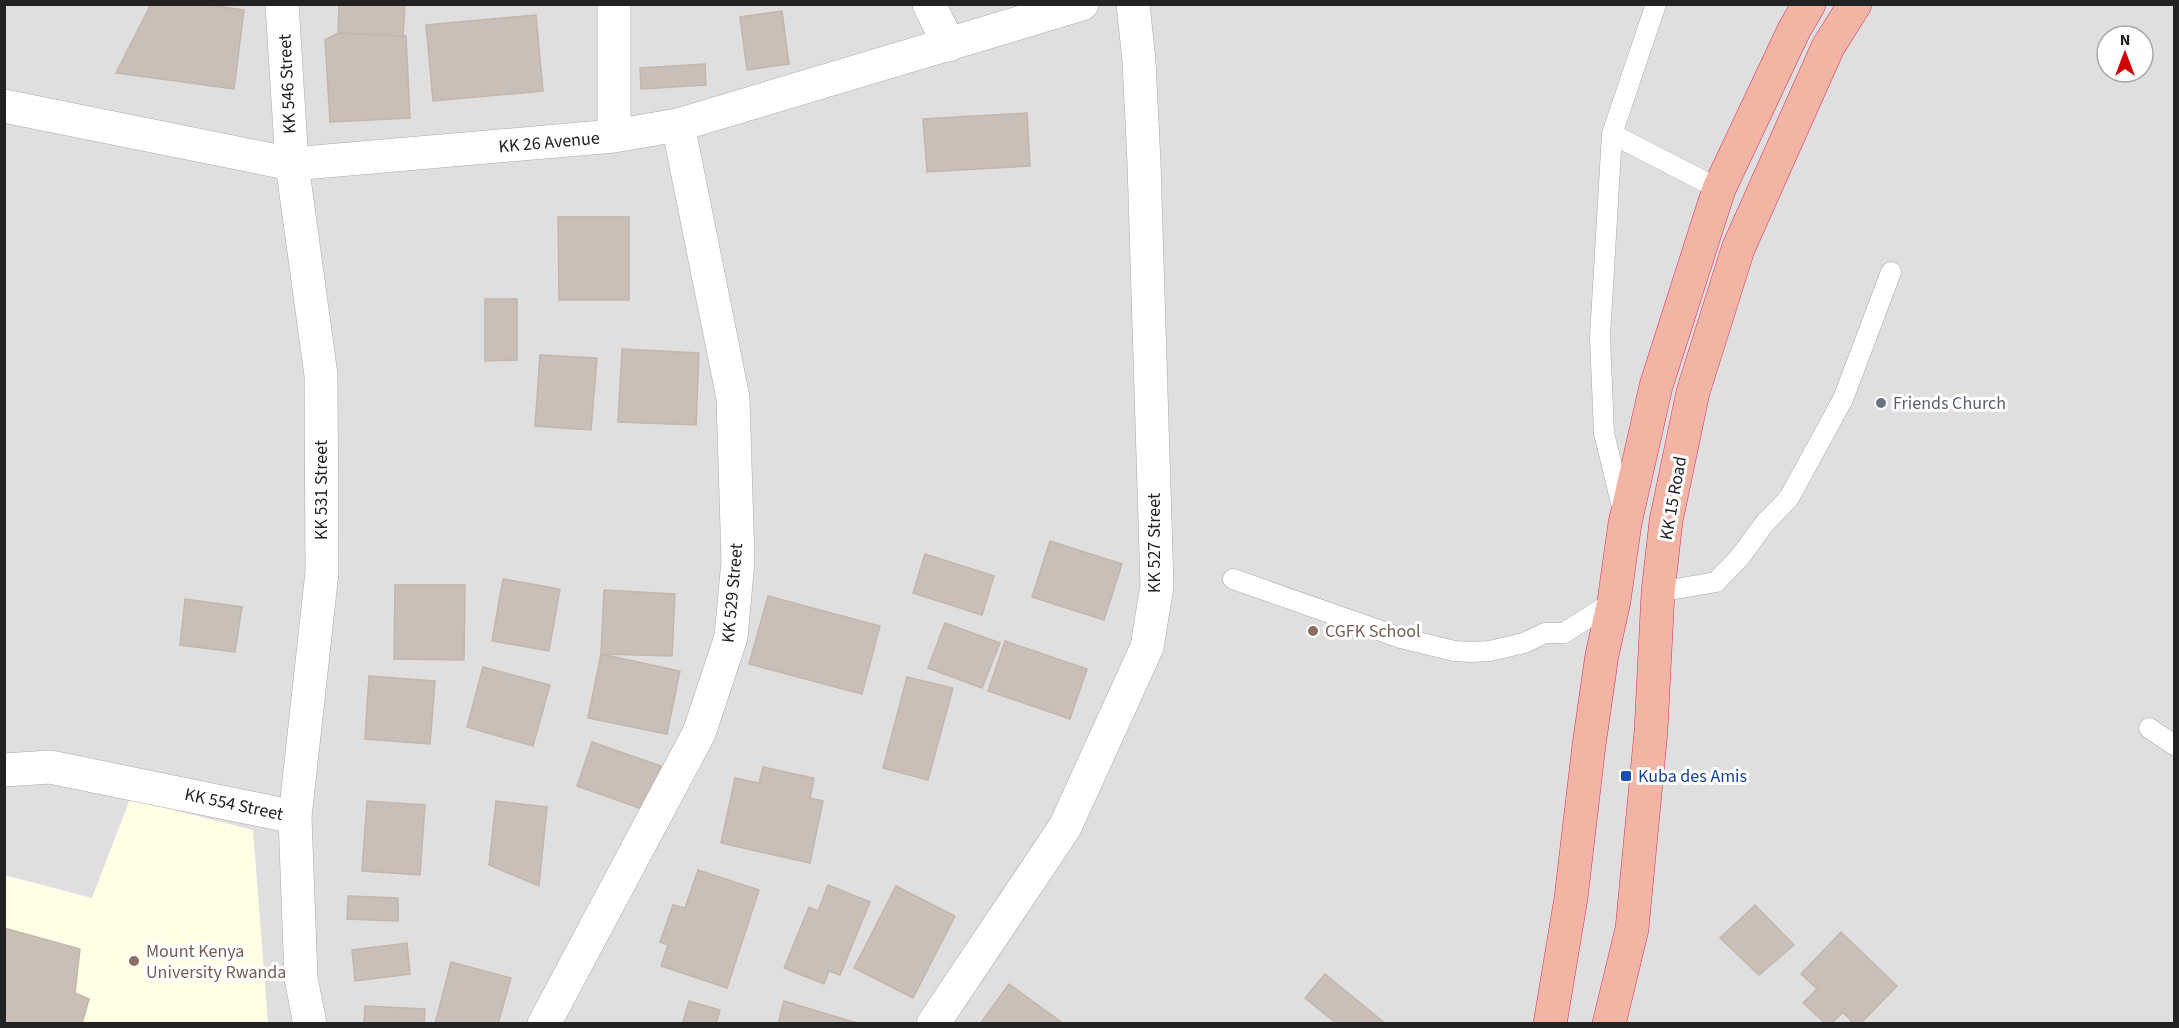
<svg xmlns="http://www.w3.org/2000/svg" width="2179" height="1028" font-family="'Source Sans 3',sans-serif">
	<rect width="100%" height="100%" fill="#f2efe9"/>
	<path fill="#e0dfdf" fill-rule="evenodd" d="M5,5H2174V1023H5ZM2107,36H2143V72H2107Z"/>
	<path fill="#ffffe5" d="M130,799L253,830L268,1023H5L4,875L92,898Z"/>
	<path fill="#c7bfb8" stroke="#c4b6ab" stroke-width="1.5" d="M151,4H201L244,10L234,89L116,73Z
		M339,4H405L403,36L338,33Z
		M782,11L789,64L747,70L740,17Z
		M536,15L543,91L433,101L426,25Z
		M338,33L406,36L410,118L330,122L325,40Z
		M705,64L706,85L641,89L640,68Z
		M1027,113L1030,166L927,172L923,119Z
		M558,217H629V300H559Z
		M485,299H517V360L485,361Z
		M622,349L699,353L696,425L618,422Z
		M540,355L597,358L591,430L535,426Z
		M1050,541L1122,564L1104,620L1032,597Z
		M925,554L994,576L982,615L913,593Z
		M503,579L560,589L549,651L492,641Z
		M395,585H465L464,660L394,659Z
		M604,590L675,594L672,656L601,654Z
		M768,596L880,626L862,694L749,664Z
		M185,599L242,607L235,652L180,645Z
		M945,623L1000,643L982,688L928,668Z
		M1005,641L1087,669L1070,719L988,691Z
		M601,654L680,671L667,734L588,718Z
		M483,667L550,685L533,746L467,727Z
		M369,676L435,681L430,744L365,739Z
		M907,677L953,688L928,780L883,768Z
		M592,742L661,766L645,810L577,786Z
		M763,767L814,778L810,798L823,801L810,863L721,843L735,778L759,783Z
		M367,801L425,805L420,875L362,871Z
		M496,801L547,807L539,886L489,865Z
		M698,870L759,890L727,988L661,966L668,945L660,942L673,905L685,908Z
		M828,885L870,902L840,975L829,971L824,984L784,968L809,907L818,911Z
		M896,886L955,916L913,998L854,968Z
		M348,896L398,898V921L347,919Z
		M1755,905L1794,945L1759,975L1720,938Z
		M4,928L80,949L75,993L89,999L82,1024H4Z
		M1841,932L1897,986L1860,1024H1854L1843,1012L1831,1024H1826L1803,1003L1817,989L1801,974Z
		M407,943L410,974L355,981L352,950Z
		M451,962L511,978L498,1024H435Z
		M1325,974L1386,1024H1337L1305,998Z
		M1009,984L1064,1024H980Z
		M689,1001L720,1010L716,1024H693L683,1021Z
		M784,1001L857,1023L778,1024Z
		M365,1006L425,1009L424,1024H364Z"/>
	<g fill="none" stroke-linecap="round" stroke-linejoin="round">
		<g stroke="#a9a9a9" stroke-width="21">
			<path id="service" d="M1612,134L1719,189
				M1623,511L1604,433L1600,337L1612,134L1656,4
				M1233,579L1401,638L1454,651L1471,652L1490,651L1524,643L1545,633H1564L1614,601
				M1658,592L1716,582L1740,557L1765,523L1789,498L1843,399L1891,272
				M2149,728L2174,745"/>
		</g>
		<g stroke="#a9a9a9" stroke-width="34">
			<path id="minor" d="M282,4L292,164L321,375L322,572L295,817
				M614,4V136
				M929,4L949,45
				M4,106L292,164L614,136L678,125L1082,4
				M4,770L50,767L295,817L301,978L310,1024
				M544,1024L699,733L731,637L738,561L733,398L678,125
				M933,1024L1065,827L1147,647L1157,586L1144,163L1139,61L1133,4"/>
		</g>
		<g stroke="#dc2a67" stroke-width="34">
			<path id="trunk" d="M1550,1024L1571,898L1589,745L1602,655L1614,601L1625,523L1656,386L1719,189L1794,30L1809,4
				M1609,1024L1632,929L1651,731L1658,592L1666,521L1693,392L1738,249L1828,47L1855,4"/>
		</g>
		<use href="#service" stroke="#fff" stroke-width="20"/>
		<use href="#minor" stroke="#fff" stroke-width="33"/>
		<use href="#trunk" stroke="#f2b4a3" stroke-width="33"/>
	</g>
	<circle fill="#6b7280" stroke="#fff" stroke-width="2" cx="1881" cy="403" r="6"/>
	<g fill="#8d6e63" stroke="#fff" stroke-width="2">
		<circle cx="1313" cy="631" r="6"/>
		<circle cx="134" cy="961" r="6"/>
	</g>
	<rect fill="#1a4fb4" stroke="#fff" stroke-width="2" x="1620" y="770" width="12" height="12" rx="3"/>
	<g text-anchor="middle" stroke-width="6" stroke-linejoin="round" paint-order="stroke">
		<g font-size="18" fill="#222" stroke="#fff">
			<text transform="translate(287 84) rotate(-93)" y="6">KK 546 Street</text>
			<text transform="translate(549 142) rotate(-5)" y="6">KK 26 Avenue</text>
			<text transform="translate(321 490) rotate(-90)" y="6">KK 531 Street</text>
			<text transform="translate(1673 498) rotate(-80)" y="6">KK 15 Road</text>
			<text transform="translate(1154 543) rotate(-90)" y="6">KK 527 Street</text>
			<text transform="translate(732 593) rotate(-85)" y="6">KK 529 Street</text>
			<text transform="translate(234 804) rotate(12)" y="6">KK 554 Street</text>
		</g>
		<g font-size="18" fill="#5b616d" stroke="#fff" text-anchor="start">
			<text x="1893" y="409">Friends Church</text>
		</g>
		<g font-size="18" fill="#785e54" stroke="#fff" text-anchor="start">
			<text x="1325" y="637">CGFK School</text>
			<text x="146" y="957">Mount Kenya<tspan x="146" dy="21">University Rwanda</tspan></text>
		</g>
		<g font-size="18" fill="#164399" stroke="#fff" text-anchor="start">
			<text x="1638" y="782">Kuba des Amis</text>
		</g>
	</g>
	<rect width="2179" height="1028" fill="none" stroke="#222222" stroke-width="12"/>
	<g transform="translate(2125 54)"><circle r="28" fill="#ffffff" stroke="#a7a7a7" stroke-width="1.5"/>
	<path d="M0-4.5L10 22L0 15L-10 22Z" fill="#d40000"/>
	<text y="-9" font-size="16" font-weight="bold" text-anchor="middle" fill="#222222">N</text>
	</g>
</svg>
